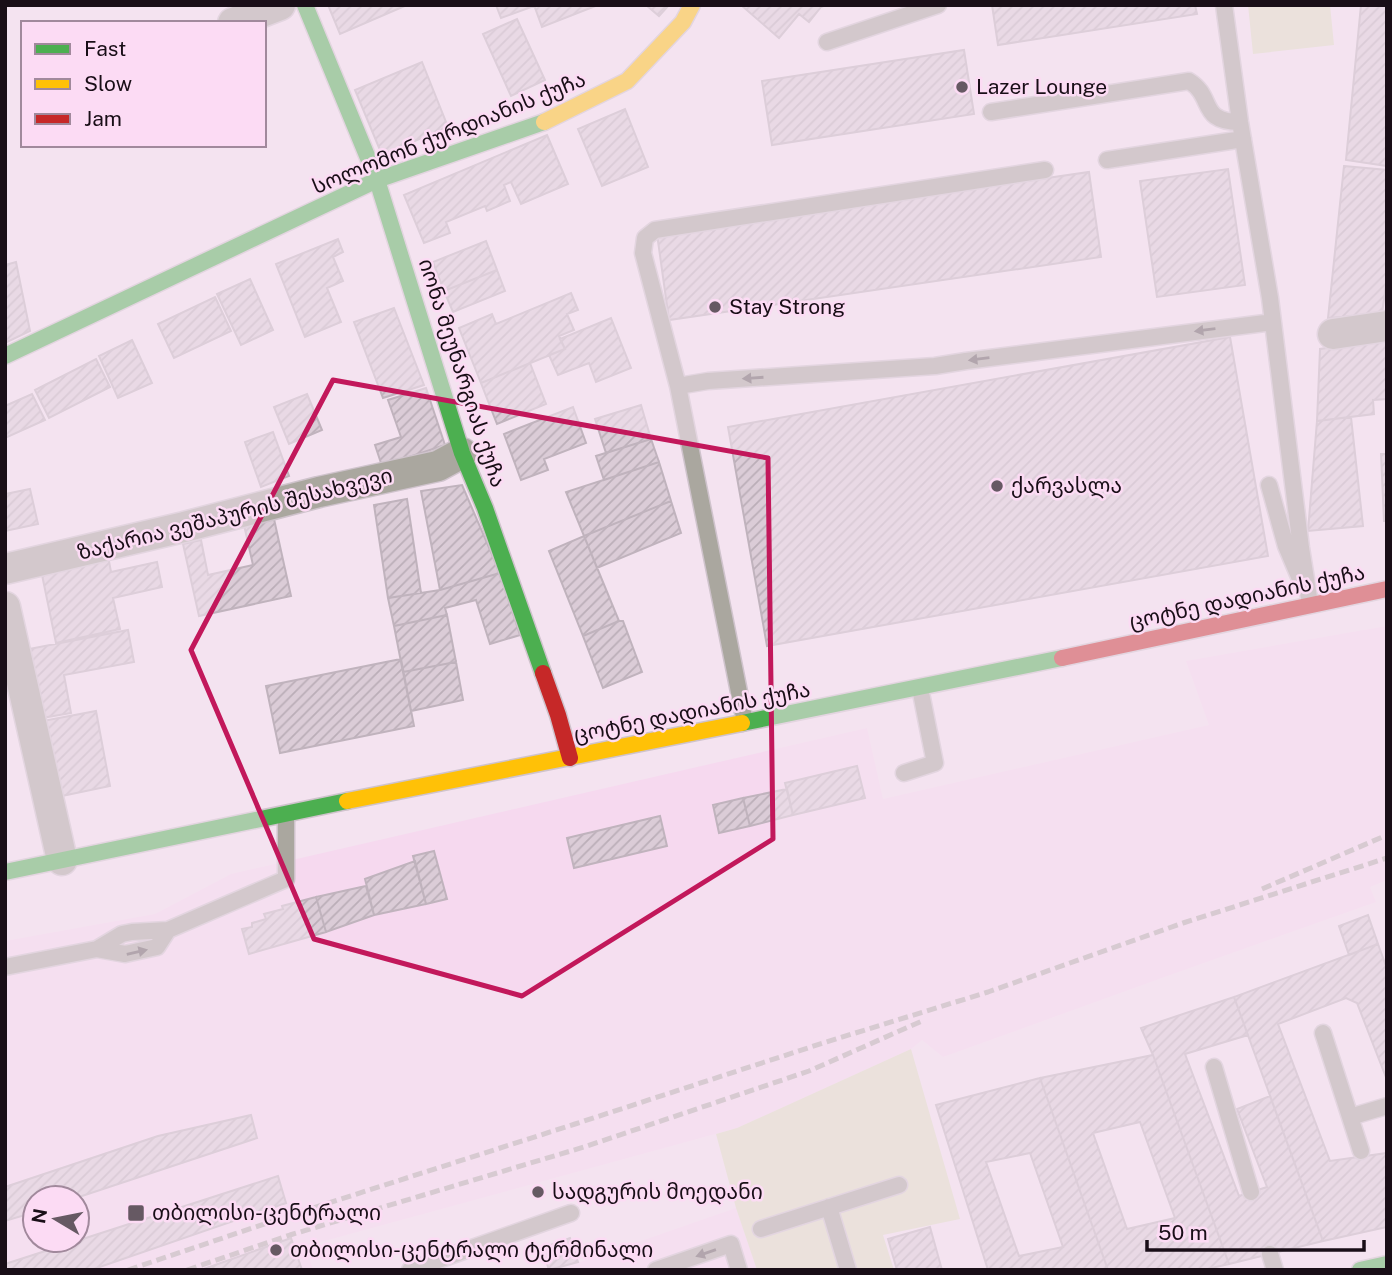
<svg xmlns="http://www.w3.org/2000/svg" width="1392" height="1275" font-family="'Public Sans','Noto Sans Georgian',sans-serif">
	<defs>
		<pattern id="building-hatch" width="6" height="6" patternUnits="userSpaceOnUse" patternTransform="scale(1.75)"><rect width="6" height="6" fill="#dbccd7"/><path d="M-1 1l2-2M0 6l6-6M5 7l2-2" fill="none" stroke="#bbaeb8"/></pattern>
	</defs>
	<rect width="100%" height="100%" fill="#f4e3f0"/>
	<path fill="#f6d9ef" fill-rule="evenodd" d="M1387,626V880L1370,887L1376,902L1170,975L943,1057L922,1040L911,1049L737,1128L306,1246L313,1270H5V941L155,914L231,874L867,728L883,799L1209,725L1186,661ZM35,1198H77V1240H35Z
		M736,1208L757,1270H570L569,1266Z"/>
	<path fill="#dfdec4" d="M1248,5H1330L1334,45L1253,54Z
		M911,1049L960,1219L883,1235L894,1270H757L736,1208L716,1134L737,1128Z"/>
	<path fill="url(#building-hatch)" stroke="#c0b3bd" stroke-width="2" fill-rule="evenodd" d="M328,5H407L340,34Z
		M496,5H534V6L501,18Z
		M598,5L542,27L534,5Z
		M646,5H669L659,16Z
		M741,5H826L821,7L809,22L799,14L779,38Z
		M992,5H1195L1197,14L998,45Z
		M1361,5H1387V166L1346,160Z
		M517,19L545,80L511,96L483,34Z
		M964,50L974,114L772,145L762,81Z
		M422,62L448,127L382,155L355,90Z
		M625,109L648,167L602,186L578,129Z
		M547,135L568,184L521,204L511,182L504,185L510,201L487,211L485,206L446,222L450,233L424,243L404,195Z
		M1344,166L1387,170V277L1382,314L1328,318Z
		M1228,169L1245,285L1157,297L1140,181Z
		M1089,172L1101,257L669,320L657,234Z
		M338,239L343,252L333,257L343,281L327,288L341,322L305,337L276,264Z
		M486,241L497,270L444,291L433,262Z
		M16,262L30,331L5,343V265Z
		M497,270L505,291L453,312L444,291Z
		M250,279L273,330L241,345L217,294Z
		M571,293L578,310L567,314L574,330L559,336L565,349L481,383L459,328L492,314L496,324Z
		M215,297L231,331L174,358L158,324Z
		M394,308L424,385L383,398L354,322Z
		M611,318L631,368L596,382L589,363L558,375L549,355L565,349L560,339Z
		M1230,337L1268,556L767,646L728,427Z
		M132,340L152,383L118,398L99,356Z
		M1387,340V399L1373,400L1374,414L1317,421L1320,349Z
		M96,359L110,387L49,418L35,390Z
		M530,363L546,404L497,424L481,383Z
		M426,388L445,445L382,466L375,445L401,437L388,400Z
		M32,394L45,420L5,438V406Z
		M307,394L322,430L289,444L274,407Z
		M641,405L651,439L606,453L595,419Z
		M573,407L586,443L544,459L548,470L521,480L504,434Z
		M1351,417L1363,526L1308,531L1317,421Z
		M273,432L289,476L261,487L245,442Z
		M651,439L659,462L604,480L596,456Z
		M1381,454H1387V521H1384Z
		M659,462L671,501L584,536L566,492Z
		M462,485L500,573L440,590L421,491Z
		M30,489L38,524L5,531V494Z
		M407,499L421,593L388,598L374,505Z
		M671,501L681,533L597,568L584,536Z
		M274,519L291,596L199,616L183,544L201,540L208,575L253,565L244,525Z
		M584,536L619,621L583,636L549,551Z
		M108,556L111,572L157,562L162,587L113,598L120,629L56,643L41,570Z
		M500,573L520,635L490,644L476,600L445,608L447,615L394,626L388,598L440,590Z
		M447,615L456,662L403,672L394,626Z
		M619,621H623L642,672L603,688L583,636Z
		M128,630L134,662L64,675L71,713L42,718L29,649Z
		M401,659L414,726L280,753L266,686Z
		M456,662L463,700L411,711L403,672Z
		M96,711L110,786L57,797L43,721Z
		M857,766L865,798L793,815L785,783Z
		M787,789L793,815L750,826L743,798Z
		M743,798L750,826L719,833L713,805Z
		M660,816L667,846L574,868L567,838Z
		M434,851L447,899L426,904L413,856Z
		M415,861L426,904L374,915L365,879Z
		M366,886L374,915L326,932L316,897Z
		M316,897L326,932L249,954L242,929L252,927V923L266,919L264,914L283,909L282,906Z
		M1368,915L1378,944L1349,955L1339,926Z
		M1378,944L1387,969V1080L1357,1003L1346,998L1278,1024L1330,1161L1387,1153V1227L1323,1241L1234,997Z
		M1234,997L1248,1035L1185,1054L1239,1196L1267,1187L1237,1109L1270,1096L1323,1241L1229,1264L1153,1055L1141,1028Z
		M1153,1055L1229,1264L1203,1270H1108L1040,1078ZM1140,1122L1175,1218L1127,1229L1093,1133Z
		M1040,1078L1108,1270H988L936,1105ZM1030,1153L1063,1247L1019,1256L986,1162Z
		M251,1115L257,1138L76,1198H35V1212L5,1221V1187L158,1136Z
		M278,1176L286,1203L91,1270H5V1264Z
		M930,1227L942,1270H897L888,1239Z
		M291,1238L302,1270H201Z
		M570,1238L578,1262L549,1270L542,1248Z"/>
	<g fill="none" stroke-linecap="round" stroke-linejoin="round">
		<g stroke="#cfc3cc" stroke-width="19">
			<path id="lane" d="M1224,5L1240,122L1270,298L1301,548L1310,604
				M827,42L938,5
				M991,112L1189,81C1215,97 1198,122 1240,122
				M1107,160L1243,139
				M678,386L708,381L935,366L966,361L1273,322
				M1269,485L1286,546L1300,579
				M745,722L678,386L643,253L645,238L655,230L1045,170
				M904,773L935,763L920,688
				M97,949L125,954L157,947L168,930
				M5,967L97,949L122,934L132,932L168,930L286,879V815
				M1323,1033L1361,1151
				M1214,1067L1251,1192
				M1350,1117L1387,1106
				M829,1207L848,1270
				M761,1229L899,1185
				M1270,1254L1275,1270
				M410,1270L571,1213
				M656,1270L731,1244L739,1270"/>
		</g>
		<g stroke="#cfc3cc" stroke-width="33">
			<path id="street" d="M233,23L280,5
				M1333,334L1387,326
				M5,569L184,527L319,492L438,466L462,453
				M5,607L62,860"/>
		</g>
		<g stroke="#cfc3cc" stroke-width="19">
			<path id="fast" d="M305,5L377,180L462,453L485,508L543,673
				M5,356L377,180L544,122
				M742,723L1062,658
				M5,872L347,801
				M1360,1270L1387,1264"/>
		</g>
		<g stroke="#cfc3cc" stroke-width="19">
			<path id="slow" d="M544,122L627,81L683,22L692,5
				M347,801L742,723"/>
		</g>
		<g stroke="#cfc3cc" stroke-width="19">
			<path id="jam" d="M1062,658L1387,589
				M543,673L558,715L570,758"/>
		</g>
		<use href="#lane" stroke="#aaa79f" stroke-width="16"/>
		<use href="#street" stroke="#aaa79f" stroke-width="30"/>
		<use href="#fast" stroke="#4caf50" stroke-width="16"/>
		<use href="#slow" stroke="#ffc107" stroke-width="16"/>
		<use href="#jam" stroke="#c62828" stroke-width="16"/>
		<path stroke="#b3abab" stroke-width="5" stroke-dasharray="10 5" stroke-linecap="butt" d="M1262,889L1387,835
			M128,1270L288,1216L575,1124L823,1043L988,992L1183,923L1387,858
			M187,1270L290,1235L584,1147L809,1071L922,1021"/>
	</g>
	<defs><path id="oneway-solid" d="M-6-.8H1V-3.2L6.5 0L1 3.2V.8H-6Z" transform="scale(1.75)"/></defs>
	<g fill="#625a5b">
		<use href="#oneway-solid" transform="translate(1205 330) rotate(173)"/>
		<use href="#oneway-solid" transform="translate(979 359) rotate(173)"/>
		<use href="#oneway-solid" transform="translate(753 378) rotate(176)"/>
		<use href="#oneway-solid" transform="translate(137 952) rotate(-13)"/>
		<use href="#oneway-solid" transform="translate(706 1253) rotate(161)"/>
	</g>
	<path d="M0 0H1392V1275H0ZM333,380L768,458L773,839L522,996L314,939L191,650Z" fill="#f4e3f0" fill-opacity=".55" fill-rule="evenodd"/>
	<path fill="none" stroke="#c2185b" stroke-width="5" stroke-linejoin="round" d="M333,380L768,458L773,839L522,996L314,939L191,650Z"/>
	<g fill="#665963" stroke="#fcdbf4" stroke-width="2.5">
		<circle cx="962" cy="87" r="7"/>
		<circle cx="715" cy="307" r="7"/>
		<circle cx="997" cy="486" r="7"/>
		<circle cx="538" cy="1192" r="7"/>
		<rect x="127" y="1204" width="18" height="18" rx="3.5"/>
		<circle cx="276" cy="1250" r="7"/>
	</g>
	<g text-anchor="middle" stroke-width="5" stroke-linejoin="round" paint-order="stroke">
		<g font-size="21" fill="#190e17" stroke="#fcdbf4" text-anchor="start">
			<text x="976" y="94">Lazer Lounge</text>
			<text x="729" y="314">Stay Strong</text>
			<text x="1011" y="493">ქარვასლა</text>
			<text x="552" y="1199">სადგურის მოედანი</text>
			<text x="152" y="1220">თბილისი-ცენტრალი</text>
			<text x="290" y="1257">თბილისი-ცენტრალი ტერმინალი</text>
		</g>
		<g font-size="21" fill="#190e17" stroke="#fcdbf4">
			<text transform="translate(449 133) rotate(-22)" y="7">სოლომონ ქურდიანის ქუჩა</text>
			<text transform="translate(462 373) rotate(72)" y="7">იონა მეუნარგიას ქუჩა</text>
			<text transform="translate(235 514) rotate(-14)" y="7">ზაქარია ვეშაპურის შესახვევი</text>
			<text transform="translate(1247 597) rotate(-12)" y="7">ცოტნე დადიანის ქუჩა</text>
			<text transform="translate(692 712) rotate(-11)" y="7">ცოტნე დადიანის ქუჩა</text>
		</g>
	</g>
	<rect width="1392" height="1275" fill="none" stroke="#190e17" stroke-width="14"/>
	<rect x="21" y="21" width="245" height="126" fill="#fcdbf4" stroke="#a1899c" stroke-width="2"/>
	<rect x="35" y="44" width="35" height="10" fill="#4caf50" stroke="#a1899c" stroke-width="2"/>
	<text x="84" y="56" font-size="21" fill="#190e17">Fast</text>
	<rect x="35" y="79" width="35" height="10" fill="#ffc107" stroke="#a1899c" stroke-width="2"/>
	<text x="84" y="91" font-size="21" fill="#190e17">Slow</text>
	<rect x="35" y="114" width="35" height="10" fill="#c62828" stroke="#a1899c" stroke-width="2"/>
	<text x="84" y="126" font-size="21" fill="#190e17">Jam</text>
	<g transform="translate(56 1219) rotate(280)"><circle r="33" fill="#fcdbf4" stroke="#a1899c" stroke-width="2"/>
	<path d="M0-5L12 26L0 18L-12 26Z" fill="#665963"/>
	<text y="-10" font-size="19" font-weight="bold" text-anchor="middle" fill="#190e17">N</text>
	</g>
	<path d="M1147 1240v10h217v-10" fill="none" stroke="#190e17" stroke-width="3.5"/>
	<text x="1158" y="1240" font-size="21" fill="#190e17" stroke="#fcdbf4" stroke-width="5" paint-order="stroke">50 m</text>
</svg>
